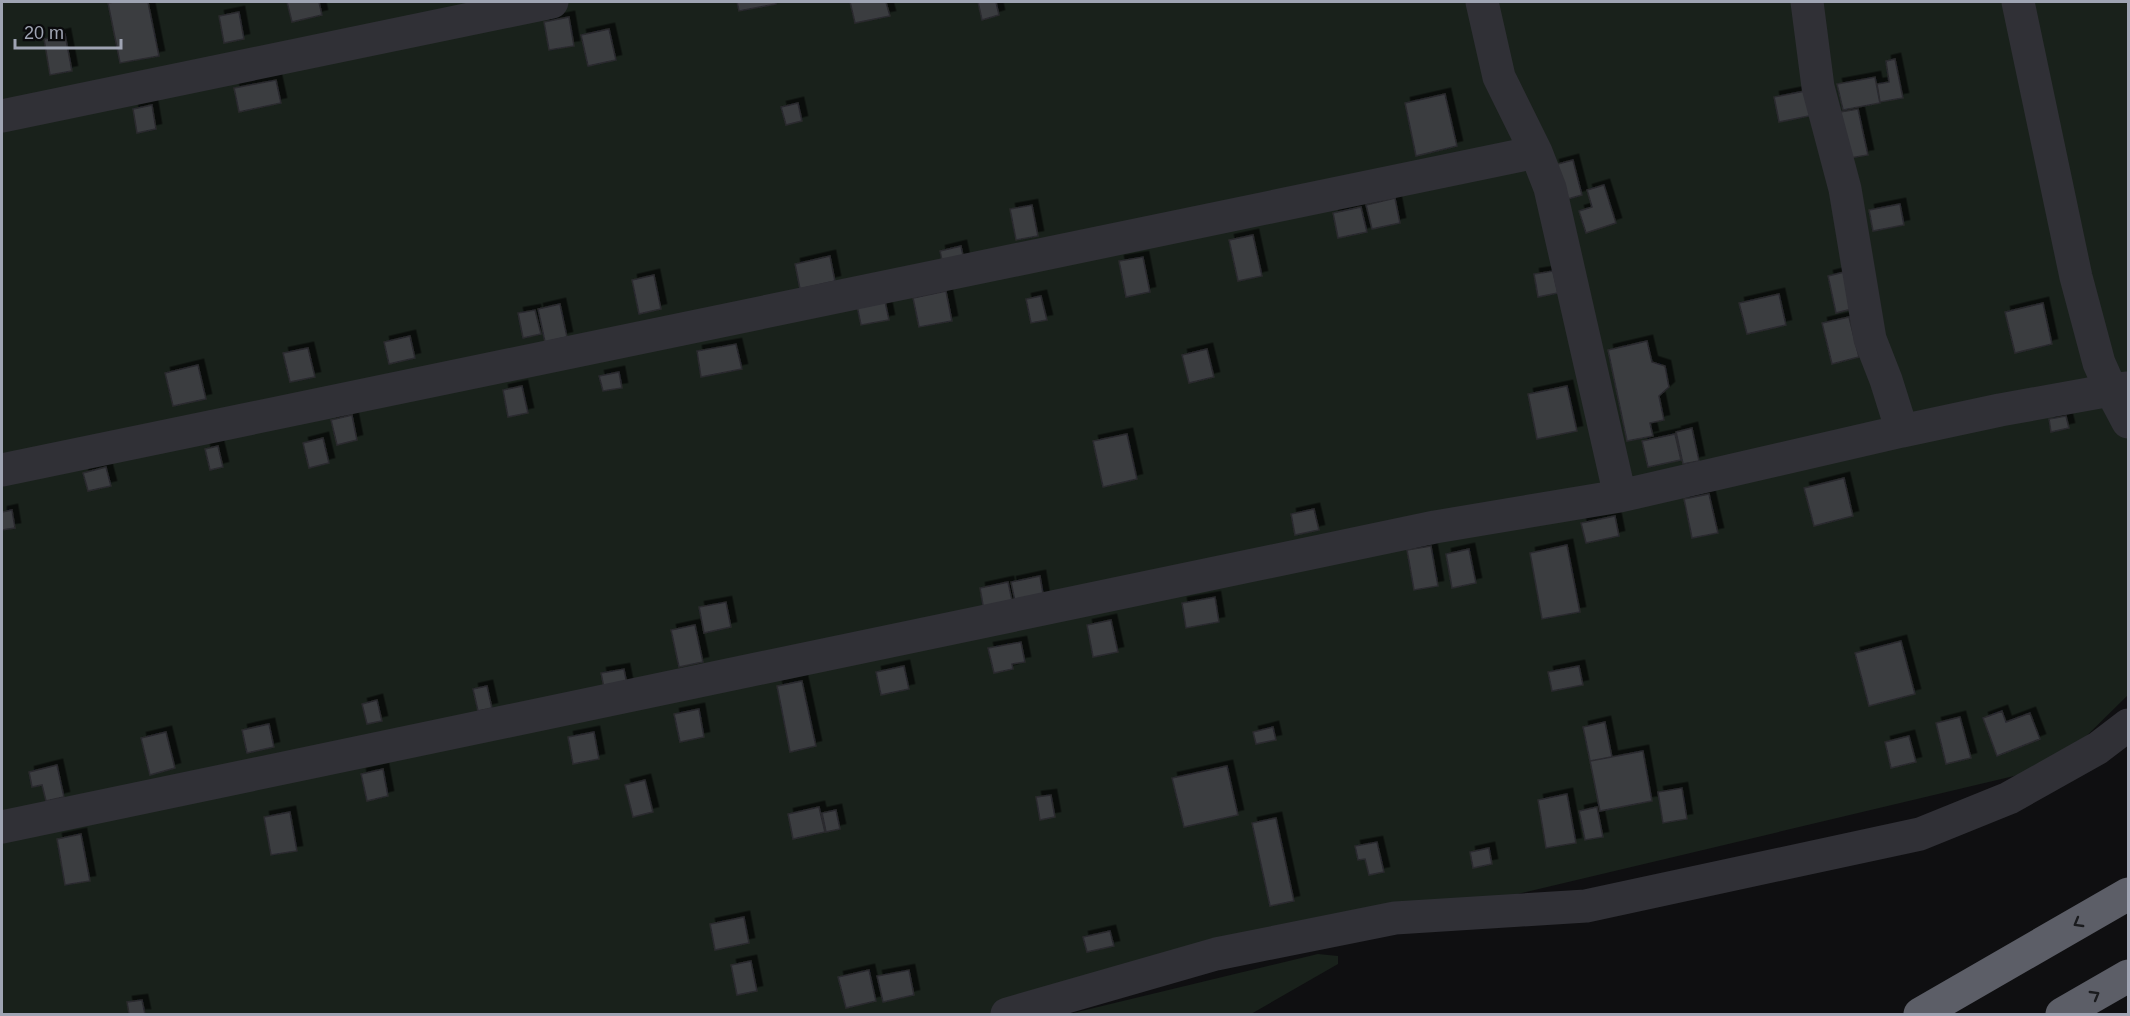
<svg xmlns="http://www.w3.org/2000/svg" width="2130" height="1016" font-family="Helvetica,sans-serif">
	<defs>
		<filter id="shadow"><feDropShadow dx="5.5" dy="-5.5" stdDeviation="0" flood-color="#0009"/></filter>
	</defs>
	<rect width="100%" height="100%" fill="#0f0f11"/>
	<path fill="#19211b" d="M2,2H2128V695L2056,766L1013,1014H2Z
		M1318,954L1338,956V964L1251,1014H1069Z"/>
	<path fill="#3b3c41" stroke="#29292d" stroke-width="1.5" filter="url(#shadow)" d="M114,2H148L159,56L120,63L108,3Z
		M287,2H319L322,15L292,22Z
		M737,2H776V4L739,11Z
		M850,2H886L890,16L855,23Z
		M978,2H996L999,15L982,20Z
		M239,12L244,39L224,43L219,16Z
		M569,17L574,46L549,50L544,22Z
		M609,29L616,60L588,66L581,35Z
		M65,34L72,71L50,75L44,39Z
		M1895,59L1903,98L1880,102L1877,84L1889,82L1886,61Z
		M1875,77L1880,103L1843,110L1837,84Z
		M276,80L281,103L239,112L234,88Z
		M1810,90L1814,115L1779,122L1774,97Z
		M1445,94L1457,146L1416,156L1405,103Z
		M798,103L802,121L786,125L781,107Z
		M152,105L156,129L137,133L133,109Z
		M1858,109L1868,155L1850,158L1840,112Z
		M1573,160L1582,195L1564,200L1554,165Z
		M1604,185L1616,223L1586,233L1579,211L1592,207L1587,190Z
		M1395,198L1400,223L1372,229L1366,205Z
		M1900,204L1904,225L1873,231L1869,210Z
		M1032,205L1038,236L1016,240L1010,209Z
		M1361,207L1367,232L1338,238L1333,213Z
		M1253,235L1262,276L1238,281L1229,240Z
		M961,246L964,260L943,265L940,251Z
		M830,256L835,281L800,289L795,264Z
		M1143,257L1150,292L1126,297L1119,261Z
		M1553,271L1558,293L1538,297L1534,274Z
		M1844,272L1852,309L1836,313L1828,276Z
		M654,275L661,309L639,314L632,280Z
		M946,291L952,321L919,327L913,298Z
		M1779,294L1786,325L1747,334L1739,303Z
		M1041,296L1047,320L1031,323L1026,299Z
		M885,301L889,320L861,325L857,306Z
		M2043,303L2052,344L2015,353L2005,312Z
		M560,304L567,337L545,342L538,309Z
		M535,310L541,334L523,338L518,313Z
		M1849,317L1859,357L1832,364L1822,323Z
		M410,336L415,358L389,364L384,342Z
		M1647,341L1652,362L1665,366L1669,387L1659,396L1664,420L1650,423L1653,436L1627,441L1608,350Z
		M736,344L742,369L701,377L697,351Z
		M308,348L315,377L290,382L283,353Z
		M1207,349L1214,377L1189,383L1182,355Z
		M198,365L206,399L173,406L165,373Z
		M619,372L622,388L603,391L599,376Z
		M522,386L528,413L508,417L503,390Z
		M1567,386L1577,431L1537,439L1528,394Z
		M352,415L357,440L337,445L331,420Z
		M2066,416L2069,428L2051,432L2049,419Z
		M1692,428L1699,461L1683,464L1676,432Z
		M1127,434L1137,479L1103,487L1093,441Z
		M1675,434L1681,460L1648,467L1642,441Z
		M323,438L329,463L309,468L303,443Z
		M218,446L223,467L210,470L205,449Z
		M106,467L111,486L88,491L83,473Z
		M1844,478L1853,516L1814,526L1804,488Z
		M1709,494L1718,533L1692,538L1684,499Z
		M1314,509L1319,530L1295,535L1291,514Z
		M12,510L15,528L2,530V512Z
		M1615,516L1619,536L1586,543L1581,523Z
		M1567,545L1580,612L1542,619L1530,553Z
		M1431,546L1438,586L1414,590L1407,550Z
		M1469,549L1476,583L1452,588L1446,554Z
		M1040,576L1044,599L1016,606L1011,582Z
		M1008,582L1013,605L984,611L980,588Z
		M1215,597L1219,622L1186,628L1182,603Z
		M726,602L731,627L704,633L699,607Z
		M1111,620L1118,652L1093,657L1087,625Z
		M695,625L703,662L679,667L671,630Z
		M1901,641L1915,694L1869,706L1855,653Z
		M1021,642L1025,662L1012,664L1013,669L994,673L988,648Z
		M904,666L909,689L881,695L876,672Z
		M1579,666L1583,685L1552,691L1548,672Z
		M624,669L628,689L605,693L601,673Z
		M802,681L816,746L790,752L777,686Z
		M487,686L492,708L478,711L473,689Z
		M377,700L382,721L367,724L362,704Z
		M699,709L704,737L680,742L674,714Z
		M2002,711L2006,722L2030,713L2040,739L1997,756L1983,718Z
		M1960,717L1971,758L1946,764L1936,723Z
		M1605,722L1612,757L1590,761L1583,727Z
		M269,724L274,747L247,753L242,730Z
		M1273,727L1276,740L1256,744L1253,732Z
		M166,732L175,768L150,775L141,738Z
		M594,732L599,759L573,764L568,737Z
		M1909,736L1916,762L1891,768L1885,742Z
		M1643,751L1652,801L1600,811L1590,761Z
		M57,765L64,797L46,801L42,785L32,787L29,772Z
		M1227,766L1238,815L1184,827L1172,778Z
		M383,769L388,796L367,801L361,774Z
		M645,780L653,812L633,817L625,785Z
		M1682,788L1687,819L1663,823L1658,792Z
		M1567,794L1576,843L1546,848L1538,800Z
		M1051,795L1055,817L1040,820L1036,797Z
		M819,807L825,832L793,839L788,814Z
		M1597,807L1603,837L1585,840L1579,811Z
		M836,810L840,829L826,832L822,813Z
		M290,812L297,851L271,855L264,817Z
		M1276,818L1294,901L1270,906L1252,823Z
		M81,834L90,881L65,885L57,839Z
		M1377,842L1384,872L1369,875L1365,859L1358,860L1355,846Z
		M1489,848L1492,864L1473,868L1470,852Z
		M744,917L749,943L715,950L710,924Z
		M1110,931L1114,946L1087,952L1083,937Z
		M751,961L757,991L737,995L731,965Z
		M869,970L876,1001L846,1008L838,977Z
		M909,970L914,995L883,1002L877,976Z
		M142,1000L145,1014H129L127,1002Z"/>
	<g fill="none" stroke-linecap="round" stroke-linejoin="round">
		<path stroke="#303036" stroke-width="33" d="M1482,2L1499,77L1536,152L1550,188L1620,496
			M1807,2L1818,87L1845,189L1870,339L1886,380L1902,431L2000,410L2111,390L2128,422
			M2018,2L2076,277L2099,363L2111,390L2128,388
			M2,116L552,2
			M2,470L1536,152
			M2,827L1435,527L1620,496L1902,431
			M1007,1014L1216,954L1395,918L1586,906L1920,834L2009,798L2098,748L2128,725"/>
		<path stroke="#5c5e67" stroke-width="33" d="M1920,1014L2128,894
			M2062,1014L2128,976"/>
	</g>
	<defs><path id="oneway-chevron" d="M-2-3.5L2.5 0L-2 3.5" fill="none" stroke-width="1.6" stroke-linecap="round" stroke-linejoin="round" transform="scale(1.5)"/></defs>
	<g stroke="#1a1b1e">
		<use href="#oneway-chevron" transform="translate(2078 923) rotate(150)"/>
		<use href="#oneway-chevron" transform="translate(2095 995) rotate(-30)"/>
	</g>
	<rect width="2130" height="1016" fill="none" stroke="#9fa4b3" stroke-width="6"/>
	<path d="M15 39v9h106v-9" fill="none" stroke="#9fa4b3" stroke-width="3"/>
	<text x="24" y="39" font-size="18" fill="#9fa4b3" stroke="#0a0a0c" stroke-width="4.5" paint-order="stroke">20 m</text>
</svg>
